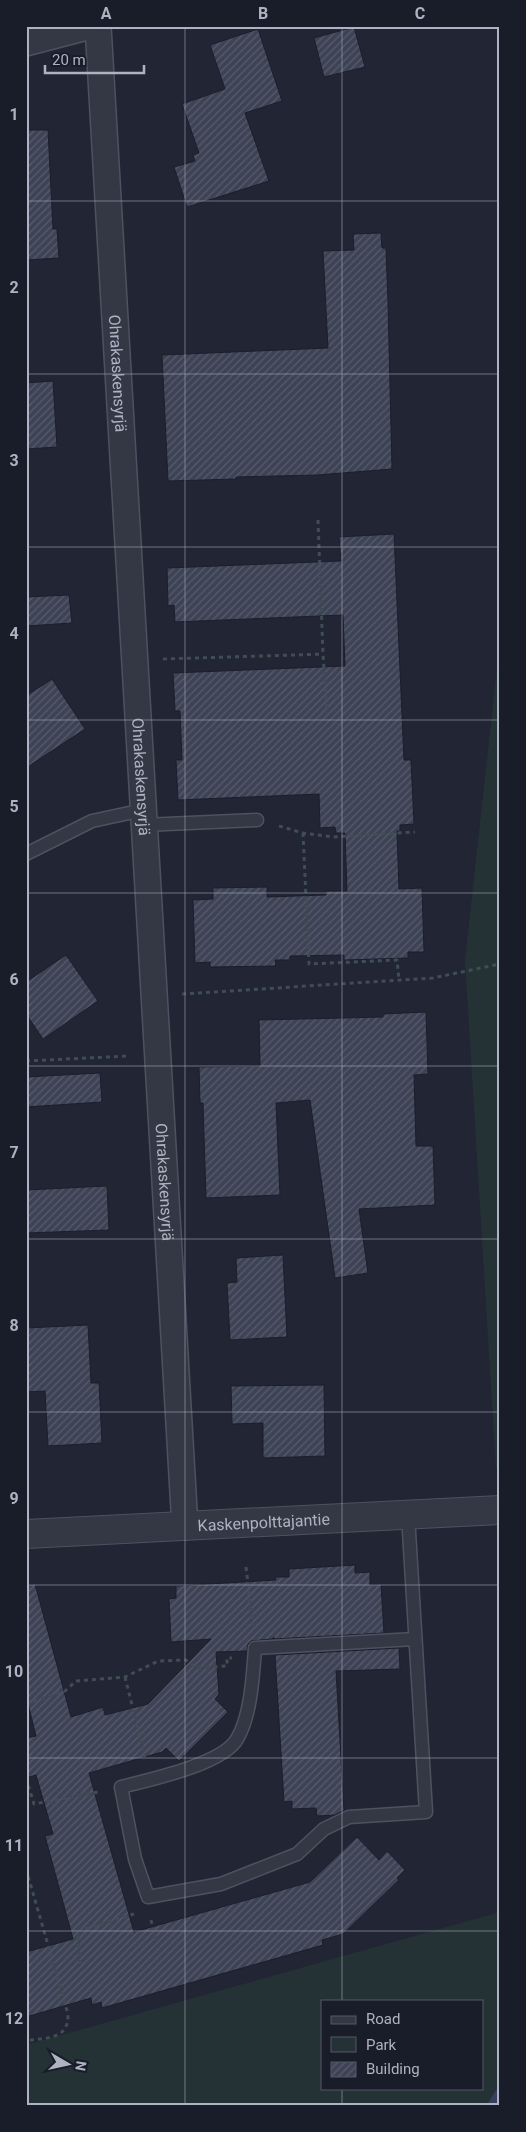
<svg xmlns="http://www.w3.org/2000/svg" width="526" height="2132" font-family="Roboto,sans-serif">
	<defs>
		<pattern id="building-hatch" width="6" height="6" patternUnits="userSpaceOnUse" patternTransform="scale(1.25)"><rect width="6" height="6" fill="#3d4355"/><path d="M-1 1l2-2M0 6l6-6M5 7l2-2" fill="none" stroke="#565c6c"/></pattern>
	</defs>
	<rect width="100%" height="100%" fill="#212534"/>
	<path fill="#243236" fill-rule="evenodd" d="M500,641V1468L496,1469L465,960Z
		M500,1912V2106H26V2045ZM322,2001H482V2088H322Z"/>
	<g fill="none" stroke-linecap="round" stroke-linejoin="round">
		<path stroke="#373f5c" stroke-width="10" d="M492,2106L500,2093"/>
	</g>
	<path fill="url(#building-hatch)" stroke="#1b1f2b" d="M354,27L365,67L324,77L314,38Z
		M258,29L282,101L245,113L269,181L187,207L174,167L195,161L193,155L199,153L182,104L225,89L210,45Z
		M26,130H48L53,229H57L59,258L26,260Z
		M381,233L382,248H386L388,302L392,469L317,475L236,477V479L168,481L162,355L328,348L323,251L354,250L353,234Z
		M53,381L57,447L26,449V383Z
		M394,534L404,760H411L414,824L400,825V831H397L399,889L422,888L424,952H408V958L344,960V955L290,956V960H275L276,966L210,967V962L195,963L193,900L213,899V888L267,887V897L326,895V891H347L345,833H336L335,827L320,828L319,794L178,800L176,760H182L180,711H175L173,673L345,666L343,615L175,622L174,605L168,606L167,568L341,561L339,537Z
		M69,595L72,623L26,626V597Z
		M52,679L85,729L26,768V696Z
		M66,955L98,1001L43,1039L26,1014V982Z
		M426,1012L428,1074L414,1075L416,1146H433L435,1205L359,1209L368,1273L335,1278L310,1100L276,1103L280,1195L206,1198L203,1103H200L199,1067L260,1066L259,1020L383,1017V1014Z
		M100,1073L102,1102L26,1107V1077Z
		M107,1186L109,1230L26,1233V1190Z
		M283,1255L287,1337L230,1340L227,1283L237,1282L236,1258Z
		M88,1325L91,1383H99L102,1443L48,1446L45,1391L26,1392V1328Z
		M324,1385L325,1456L263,1458V1423L232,1424L231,1386Z
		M355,1565V1573L370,1572V1585L381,1584L384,1633L274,1639V1637L272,1639L251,1641L248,1644L247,1651L216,1652L219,1694L215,1699L228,1712L179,1761L166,1748L162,1752L89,1773L134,1932L310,1882L357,1837L379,1860L387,1851L405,1870L397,1878L399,1880L343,1934L322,1940L323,1945L102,2008L101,2002L92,2005L91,1998L26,2017V1952L73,1939L45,1836L53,1834L36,1775L26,1778V1738L36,1736L26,1696V1585L35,1584L71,1717L103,1707L105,1715L148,1704L211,1639L171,1642L169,1599L176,1598V1586L276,1580L275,1577H289V1569Z
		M399,1648L400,1669L336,1671L344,1810L335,1815L317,1816L316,1808L292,1809V1801L284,1802L275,1655Z"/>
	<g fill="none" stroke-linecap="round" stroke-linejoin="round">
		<g stroke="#4e5260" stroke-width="15">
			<path id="service" d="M144,825L257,820
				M26,854L92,821L143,810
				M408,1515L426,1812L349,1817L324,1829L297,1854L221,1884L148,1897L135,1859L121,1787C149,1780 223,1764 237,1739C251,1716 253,1675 255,1648L415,1639"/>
		</g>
		<g stroke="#4e5260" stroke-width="28">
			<g id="minor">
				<path id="s1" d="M98,26L185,1527"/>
				<path d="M26,43L91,26"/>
			</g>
		</g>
		<g stroke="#4e5260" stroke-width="30">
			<g id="tertiary">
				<path id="s2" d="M26,1534L500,1510"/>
			</g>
		</g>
		<path stroke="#404d53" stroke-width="3" stroke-dasharray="4 4" stroke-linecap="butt" d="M318,520L323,654L327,713
			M163,659L323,654
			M279,826L303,833L333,837L415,832
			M303,833L309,964L397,960L399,980
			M182,994L433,978L500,964
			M26,1061L128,1056
			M246,1567L253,1625
			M125,1677L145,1757
			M26,1704L65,1691L76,1681L125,1677L158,1661L186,1660L197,1668L227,1666V1658H232
			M26,1778L34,1804L98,1792
			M26,1869L68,2014C69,2040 47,2037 26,2041
			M151,1920L156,1942
			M80,1964L78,1931L134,1914"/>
		<use href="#service" stroke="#343845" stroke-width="12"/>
		<use href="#minor" stroke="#343845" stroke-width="25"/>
		<use href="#tertiary" stroke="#343845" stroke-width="28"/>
	</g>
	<path fill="none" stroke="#aeb2c2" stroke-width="1" stroke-opacity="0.55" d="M185,26V2106M342,26V2001M26,201H500M26,374H500M26,547H500M26,720H500M26,893H500M26,1066H500M26,1239H500M26,1412H500M26,1585H500M26,1758H500M26,1931H500M342,2088V2106"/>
	<g text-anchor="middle" stroke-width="5" stroke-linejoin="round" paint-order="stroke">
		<g font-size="16" fill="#aeb2c2" stroke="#191d29">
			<text dy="6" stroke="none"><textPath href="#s1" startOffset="348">Ohrakaskensyrjä</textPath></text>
			<text dy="6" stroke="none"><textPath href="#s1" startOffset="752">Ohrakaskensyrjä</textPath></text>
			<text dy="6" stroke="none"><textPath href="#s1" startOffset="1158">Ohrakaskensyrjä</textPath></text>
			<text dy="6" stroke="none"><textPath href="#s2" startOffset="238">Kaskenpolttajantie</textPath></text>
		</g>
	</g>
	<rect width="526" height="2132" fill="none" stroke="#191d29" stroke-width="55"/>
	<rect x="321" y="2000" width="162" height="90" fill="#191d29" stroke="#555966"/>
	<rect x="331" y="2016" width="25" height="8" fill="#343845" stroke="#555966"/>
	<text x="366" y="2024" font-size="15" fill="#aeb2c2">Road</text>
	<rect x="331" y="2037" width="25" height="15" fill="#243236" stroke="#555966"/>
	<text x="366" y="2050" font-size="15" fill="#aeb2c2">Park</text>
	<rect x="331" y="2062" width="25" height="15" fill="url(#building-hatch)" stroke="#555966"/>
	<text x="366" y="2074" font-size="15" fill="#aeb2c2">Building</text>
	<g transform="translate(68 2064) rotate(99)" stroke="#191d29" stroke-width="4" paint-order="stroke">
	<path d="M0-4L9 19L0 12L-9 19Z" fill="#aeb2c2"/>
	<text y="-8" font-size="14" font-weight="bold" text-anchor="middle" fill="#aeb2c2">N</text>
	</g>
	<path d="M45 65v8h99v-8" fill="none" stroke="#aeb2c2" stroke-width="2.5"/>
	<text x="52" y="65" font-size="15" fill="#aeb2c2" stroke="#191d29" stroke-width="4" paint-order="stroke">20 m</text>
	<rect x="28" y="28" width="470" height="2076" fill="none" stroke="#aeb2c2" stroke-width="2"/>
	<g font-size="16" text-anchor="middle" font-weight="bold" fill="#aeb2c2">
		<text x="106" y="19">A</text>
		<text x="263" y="19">B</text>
		<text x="420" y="19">C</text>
		<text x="14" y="120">1</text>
		<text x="14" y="293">2</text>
		<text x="14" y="466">3</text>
		<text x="14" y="639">4</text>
		<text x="14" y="812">5</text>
		<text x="14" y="985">6</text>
		<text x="14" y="1158">7</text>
		<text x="14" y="1331">8</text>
		<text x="14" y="1504">9</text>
		<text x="14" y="1677">10</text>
		<text x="14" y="1851">11</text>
		<text x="14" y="2024">12</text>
	</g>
</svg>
